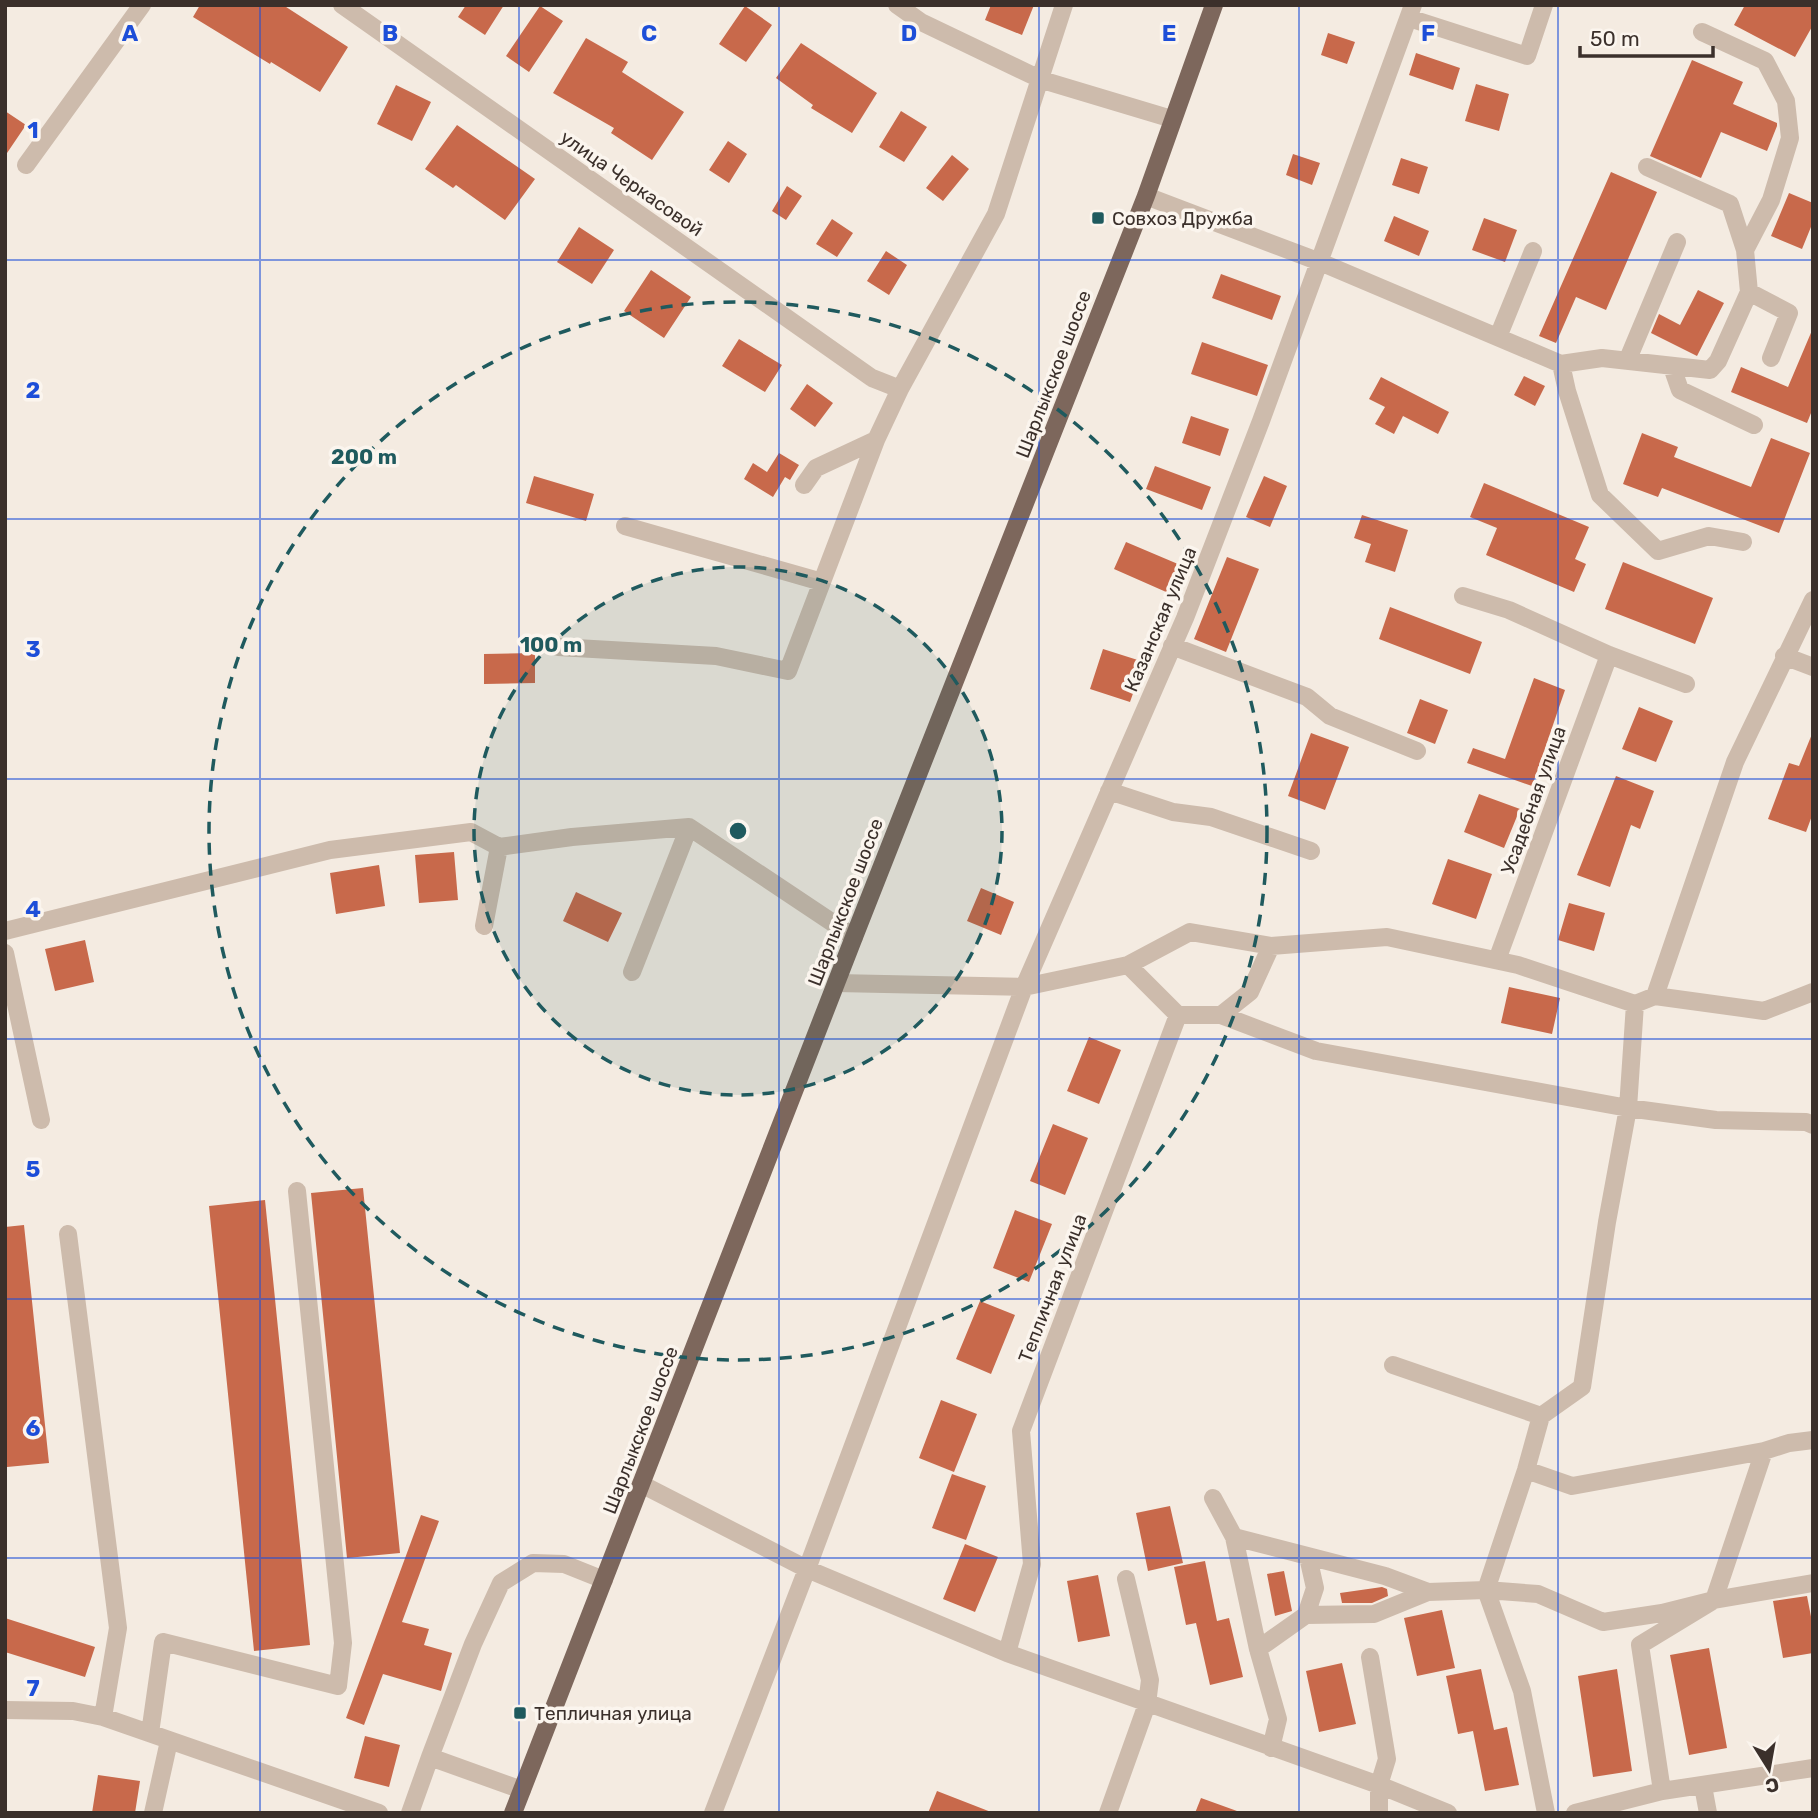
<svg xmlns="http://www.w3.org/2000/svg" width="1818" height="1818" font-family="Rubik,sans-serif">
	<rect width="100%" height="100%" fill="#f4ebe1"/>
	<path fill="#c8694b" d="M200,5H283L348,47L320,92L271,62L270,64L193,17Z
		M466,5H504L485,35L458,17Z
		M991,5H1034L1022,35L985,20Z
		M1745,5H1813V25L1795,57L1734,25Z
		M540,6L563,21L529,72L506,56Z
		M745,6L772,25L746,62L719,44Z
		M1328,33L1355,42L1347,64L1321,55Z
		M586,38L628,62L622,72L684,112L652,160L611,133L614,128L553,93Z
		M801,43L877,93L852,133L811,108L813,105L776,78Z
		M1416,53L1460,68L1453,90L1409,75Z
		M1692,60L1743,82L1733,104L1777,123V126L1767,151L1721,132L1701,178L1650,156Z
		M1476,84L1509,94L1499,131L1465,121Z
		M396,85L431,102L412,141L377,124Z
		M5,111L26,125L5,156Z
		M901,111L927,127L904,162L879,147Z
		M457,125L535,179L505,220L456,185L453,188L425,169Z
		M728,141L747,154L729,183L709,170Z
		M1293,154L1320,163L1312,185L1286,175Z
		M952,155L969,169L943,201L926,188Z
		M1401,158L1428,167L1419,194L1392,185Z
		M1611,172L1657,192L1606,310L1576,297L1556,343L1539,336Z
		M787,186L802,196L786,220L772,211Z
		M1789,193L1813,203V222L1802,249L1771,236Z
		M1394,216L1429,231L1419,256L1384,241Z
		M1484,218L1517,230L1505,262L1472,250Z
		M832,219L853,233L837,257L816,244Z
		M579,227L614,250L592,284L557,262Z
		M886,251L907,265L889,295L867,281Z
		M651,270L691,297L664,338L624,311Z
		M1221,274L1281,296L1272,320L1212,298Z
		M1698,290L1724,303L1697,356L1651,333L1659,314L1680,325Z
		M1813,328V408L1807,423L1731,392L1741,367L1788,387Z
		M739,339L782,365L765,392L722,366Z
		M1202,342L1268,365L1257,396L1191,374Z
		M1524,376L1545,386L1535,406L1514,395Z
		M1381,377L1449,412L1438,434L1403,416L1394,434L1375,424L1385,407L1369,399Z
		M807,384L833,403L815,427L790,409Z
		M1191,416L1229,429L1220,456L1182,443Z
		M1642,433L1678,447L1674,457L1751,487L1771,438L1810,453L1779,533L1662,488L1658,497L1623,484Z
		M779,453L799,465L790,480L785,477L773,497L744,479L753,463L767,472Z
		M1155,466L1211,487L1202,510L1146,489Z
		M534,476L594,494L586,521L526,503Z
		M1264,476L1287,486L1270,527L1246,517Z
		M1484,483L1589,527L1575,559L1586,564L1574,592L1486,555L1497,528L1470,517Z
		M1362,515L1408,530L1395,572L1365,562L1371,544L1354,538Z
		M1126,542L1185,567L1173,595L1114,569Z
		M1227,557L1259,569L1226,652L1194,639Z
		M1623,562L1713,598L1695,644L1605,609Z
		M1390,607L1482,642L1470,674L1379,639Z
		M1103,649L1144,662L1130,702L1090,689Z
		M535,653V683L484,684V654Z
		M1534,678L1565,690L1532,786L1467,763L1473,748L1505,759Z
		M1420,699L1448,710L1435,744L1407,733Z
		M1639,707L1673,721L1656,762L1622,749Z
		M1311,733L1349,747L1325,810L1288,796Z
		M1812,734L1813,813L1806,832L1768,819L1789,763L1799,766Z
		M1616,776L1654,791L1640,829L1631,825L1610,887L1577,875Z
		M1479,794L1520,809L1504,848L1464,832Z
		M454,852L458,900L419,903L415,855Z
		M1448,859L1492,874L1476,919L1432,904Z
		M379,865L385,906L336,914L330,873Z
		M981,888L1014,902L1001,935L967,921Z
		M576,892L622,913L608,942L563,921Z
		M1569,903L1605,913L1594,951L1558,940Z
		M85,940L94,982L55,991L45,949Z
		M1509,987L1560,998L1552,1034L1501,1023Z
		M1089,1037L1121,1050L1099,1104L1067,1091Z
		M1053,1124L1088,1138L1065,1195L1030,1181Z
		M363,1188L400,1553L347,1558L311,1193Z
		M265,1200L310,1645L254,1651L209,1206Z
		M1015,1210L1052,1224L1029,1282L993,1268Z
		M24,1225L49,1463L7,1467L5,1449V1227Z
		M980,1301L1015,1315L991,1374L956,1359Z
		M941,1400L977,1414L954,1472L919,1458Z
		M952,1474L986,1486L966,1540L932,1528Z
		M1170,1506L1183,1563L1148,1571L1136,1513Z
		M421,1515L439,1521L402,1622L429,1629L424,1645L452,1653L441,1691L383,1674L364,1725L346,1718Z
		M965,1544L998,1557L975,1612L943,1599Z
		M1205,1561L1217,1621L1229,1618L1243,1677L1210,1685L1196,1623L1186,1625L1174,1567Z
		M1284,1571L1292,1611L1275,1616L1267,1574Z
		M1098,1575L1110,1636L1078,1642L1067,1581Z
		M1382,1587L1387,1589L1388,1596L1372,1603H1342L1340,1593Z
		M1807,1596L1813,1627V1653L1783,1658L1773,1601Z
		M1442,1610L1455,1668L1417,1676L1404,1618Z
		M5,1618L95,1647L85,1677L5,1652Z
		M1709,1648L1727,1748L1689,1755L1670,1655Z
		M1342,1663L1356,1724L1319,1732L1306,1671Z
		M1481,1669L1494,1730L1507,1727L1519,1785L1485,1791L1473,1731L1458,1734L1446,1676Z
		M1617,1669L1632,1771L1593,1777L1578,1676Z
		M365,1736L400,1745L389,1787L354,1778Z
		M98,1775L140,1781L135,1813H92Z
		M937,1791L991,1812V1813H928Z
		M1201,1798L1237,1811V1813H1195Z"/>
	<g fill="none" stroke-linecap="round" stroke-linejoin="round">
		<path stroke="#cdbbac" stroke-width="18" d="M342,5L872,378L900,389
			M897,5L921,22L1042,80L1172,119
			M1409,18L1527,56L1544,5
			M26,165L142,5
			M1647,167L1730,204L1745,250
			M1146,196L1320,262L1561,364L1602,358L1710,370L1718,361L1749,292L1745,250L1771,200L1790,138L1786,101L1765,61L1702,32
			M1749,292L1789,313L1771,358
			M1498,337L1533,251
			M1628,359L1677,242
			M1561,364L1567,391L1600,495L1658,551L1709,536L1743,542
			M1672,367L1680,390L1754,425
			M804,485L816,468L876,440
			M625,526L822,582
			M1463,596L1509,610L1609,655L1686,684
			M1172,646L1307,697L1330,716L1417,751
			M558,647L716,656L788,671L876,440L900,389L996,214L1064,5
			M1784,656L1813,667
			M1109,791L1173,812L1211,817L1311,851
			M484,926L499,847L572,837L689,827L854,937
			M5,931L330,850L471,832L499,847
			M5,953L41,1120
			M1497,960L1609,655
			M632,972L689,827
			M836,983L1024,987L1128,965L1190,932L1271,946L1387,937L1518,965L1635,1004L1655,996L1735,762L1813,600
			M1655,996L1764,1011L1813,992
			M1178,1015H1221L1316,1051L1628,1108L1716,1120L1806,1122L1813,1125
			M1221,1015L1250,992L1271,946
			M68,1234L118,1628L103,1717
			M1393,1365L1541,1416
			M1526,1470L1572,1486L1764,1451L1789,1443L1813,1440
			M641,1484L807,1569L1007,1653L1379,1785L1448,1813
			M1213,1498L1234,1537L1258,1649L1278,1719L1271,1748
			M1234,1537L1385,1576L1428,1592
			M1306,1615L1315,1588L1308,1557
			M1258,1649L1306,1615L1374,1614L1428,1592L1486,1590L1538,1594L1603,1622L1662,1613L1714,1600L1813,1583
			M1007,1653L1032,1564L1021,1431L1178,1015L1128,965
			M1370,1657L1387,1759L1379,1785V1813
			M5,1710L73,1711L103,1717L379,1813
			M150,1733L163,1642L338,1686L343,1643L297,1191
			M430,1757L473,1644L501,1583L533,1563L564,1564L604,1580
			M1703,1786L1708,1813
			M1662,1791L1640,1645L1714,1600L1764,1451
			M153,1813L169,1741
			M410,1813L430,1757L522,1790
			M713,1813L807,1569L1024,987L1185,618L1261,421L1413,5
			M1108,1813L1147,1704L1150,1680L1126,1579
			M1546,1813L1522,1691L1486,1590L1526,1470L1541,1416L1582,1387L1607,1222L1628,1108L1635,1004
			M1575,1813L1662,1791L1813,1768"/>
		<path stroke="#7d675c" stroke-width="18" d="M513,1813L854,937L1146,196L1214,5"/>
	</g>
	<path fill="none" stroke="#1d4ed8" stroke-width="2" stroke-opacity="0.55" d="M260,5V1813M519,5V1813M779,5V1813M1039,5V1813M1299,5V1813M1558,5V1813M5,260H1813M5,519H1813M5,779H1813M5,1039H1813M5,1299H1813M5,1558H1813"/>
	<circle cx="738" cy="831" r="264" fill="#1f5a5e" fill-opacity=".12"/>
	<g fill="none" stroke="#1f5a5e" stroke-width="3.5" stroke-dasharray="12 9">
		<circle cx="738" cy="831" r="264"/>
		<circle cx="738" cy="831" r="529"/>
	</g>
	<g fill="#1f5a5e" stroke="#fbf5ee" stroke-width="2.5">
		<rect x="1091" y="211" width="14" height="14" rx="3.5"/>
		<rect x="513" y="1706" width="14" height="14" rx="3.5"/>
	</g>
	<g text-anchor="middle" stroke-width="7" stroke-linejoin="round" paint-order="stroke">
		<g font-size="19" fill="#3b302b" stroke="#fbf5ee">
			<text transform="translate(632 183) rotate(35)" y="7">улица Черкасовой</text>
			<text transform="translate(1053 374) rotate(-69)" y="7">Шарлыкское шоссе</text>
			<text transform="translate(1160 619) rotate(-67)" y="7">Казанская улица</text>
			<text transform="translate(1533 800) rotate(-70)" y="7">Усадебная улица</text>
			<text transform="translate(845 902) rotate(-69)" y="7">Шарлыкское шоссе</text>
			<text transform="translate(1052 1288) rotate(-69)" y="7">Тепличная улица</text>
			<text transform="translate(640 1430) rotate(-69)" y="7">Шарлыкское шоссе</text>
		</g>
		<g font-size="19" fill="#3b302b" stroke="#fbf5ee" text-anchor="start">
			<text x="1112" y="225">Совхоз Дружба</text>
			<text x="534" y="1720">Тепличная улица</text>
		</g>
	</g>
	<g font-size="23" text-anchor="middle" font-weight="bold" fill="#1d4ed8" stroke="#fbf5ee" stroke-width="7" stroke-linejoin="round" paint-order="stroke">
		<text x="130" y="41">A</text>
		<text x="390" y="41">B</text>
		<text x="649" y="41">C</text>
		<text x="909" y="41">D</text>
		<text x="1169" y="41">E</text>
		<text x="1428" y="41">F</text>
		<text x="33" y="138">1</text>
		<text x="33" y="398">2</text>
		<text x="33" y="657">3</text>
		<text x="33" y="917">4</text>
		<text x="33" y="1177">5</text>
		<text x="33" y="1436">6</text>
		<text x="33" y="1696">7</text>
	</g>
	<circle cx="738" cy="831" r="10" fill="#1f5a5e" stroke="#fbf5ee" stroke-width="3.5"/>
	<g font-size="21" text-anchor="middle" font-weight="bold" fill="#1f5a5e" stroke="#fbf5ee" stroke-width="7" stroke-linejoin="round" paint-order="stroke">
		<text x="364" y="464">200 m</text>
		<text x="551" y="652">100 m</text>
	</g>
	<rect width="1818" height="1818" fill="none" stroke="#3b302b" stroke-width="14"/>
	<g transform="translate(1769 1769) rotate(169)" stroke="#fbf5ee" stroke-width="5" paint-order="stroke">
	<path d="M0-5L12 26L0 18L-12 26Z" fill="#3b302b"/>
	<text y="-10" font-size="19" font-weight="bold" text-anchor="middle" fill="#3b302b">С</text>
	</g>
	<path d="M1580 46v10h133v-10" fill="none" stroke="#3b302b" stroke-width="3.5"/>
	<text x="1590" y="46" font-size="21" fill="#3b302b" stroke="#fbf5ee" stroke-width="5" paint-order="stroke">50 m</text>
</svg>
